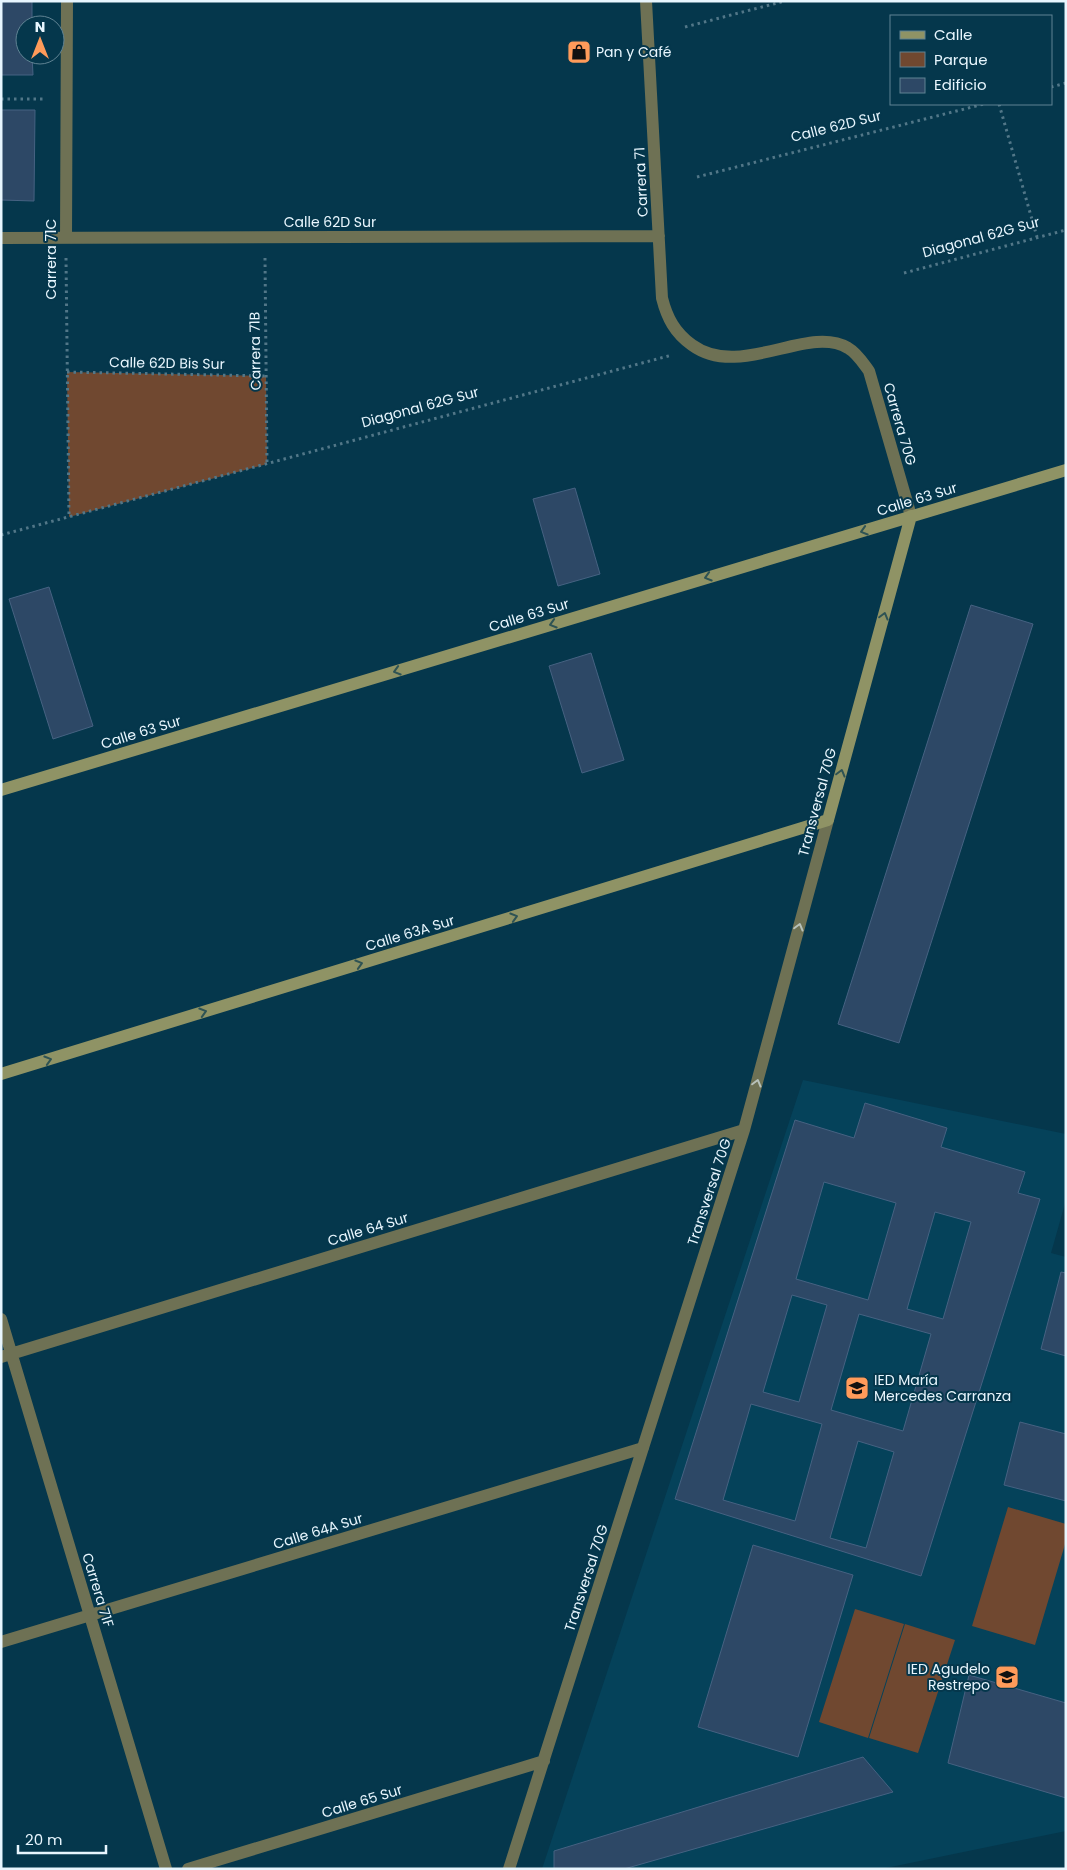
<svg xmlns="http://www.w3.org/2000/svg" width="1067" height="1870" font-family="Poppins,sans-serif">
	<rect width="100%" height="100%" fill="#05374c"/>
	<path fill="#05425a" d="M803,1080L1066,1134V1200L1051,1253L1066,1257V1831L881,1869H542Z"/>
	<path fill="#704830" d="M67,372L266,376L267,464L69,517Z
		M1008,1507L1066,1524V1541L1035,1645L972,1626Z
		M855,1609L904,1624L868,1738L819,1722Z
		M905,1624L955,1640L918,1753L869,1738Z"/>
	<path fill="#2d4866" stroke="#466282" fill-rule="evenodd" d="M1,1H32V25H25V55H32L33,75H1Z
		M1,110H35L34,201L1,200Z
		M575,488L600,574L558,586L533,499Z
		M49,587L93,726L53,739L9,599Z
		M971,605L1033,624L899,1043L838,1024Z
		M591,653L624,760L582,773L549,666Z
		M865,1103L947,1128L941,1147L1025,1172L1018,1193L1040,1199L921,1576L675,1499L795,1120L854,1138ZM824,1182L896,1203L868,1300L796,1279ZM935,1212L971,1222L943,1319L907,1309ZM792,1295L827,1305L799,1402L763,1392ZM859,1314L931,1334L903,1431L831,1410ZM751,1404L822,1424L795,1521L723,1500ZM858,1441L894,1452L866,1548L830,1538Z
		M1061,1272L1066,1273V1356L1041,1349Z
		M1020,1422L1066,1434V1501L1004,1485Z
		M753,1545L853,1575L798,1757L698,1727Z
		M969,1675L1066,1703V1798L948,1763Z
		M863,1757L893,1792L624,1869H554V1851Z"/>
	<g fill="none" stroke-linecap="round" stroke-linejoin="round">
		<path stroke="#527788" stroke-width="3" stroke-dasharray="2.5 4" stroke-linecap="butt" d="M685,27L785,1
			M1051,87L1066,83
			M1,99H46
			M999,104L1037,237
			M697,177L984,104
			M66,258L69,517
			M265,258L267,464
			M904,273L1066,230
			M67,372L266,376
			M1,535L672,355"/>
		<path stroke="#6e7154" stroke-width="12" d="M646,1L662,298C667,318 675,333 692,345C740,380 808,324 848,348C857,353 863,363 869,371L911,516
			M66,237L67,1
			M1,238L659,236
			M1,1319L166,1869
			M1,1357L744,1130
			M1,1642L643,1448
			M188,1869L544,1761
			M509,1869L744,1130L828,820"/>
		<path stroke="#8f9365" stroke-width="12" d="M1,790L1066,470
			M1,1074L828,820L911,516"/>
	</g>
	<defs><path id="oneway-chevron" d="M-2-3.5L2.5 0L-2 3.5" fill="none" stroke-width="1.6" stroke-linecap="round" stroke-linejoin="round" transform="scale(1.25)"/></defs>
	<g stroke="#2e5354">
		<use href="#oneway-chevron" transform="translate(864 531) rotate(163)"/>
		<use href="#oneway-chevron" transform="translate(708 577) rotate(163)"/>
		<use href="#oneway-chevron" transform="translate(884 616) rotate(-75)"/>
		<use href="#oneway-chevron" transform="translate(553 624) rotate(163)"/>
		<use href="#oneway-chevron" transform="translate(397 671) rotate(163)"/>
		<use href="#oneway-chevron" transform="translate(841 773) rotate(-75)"/>
		<use href="#oneway-chevron" transform="translate(514 917) rotate(-17)"/>
		<use href="#oneway-chevron" transform="translate(359 964) rotate(-17)"/>
		<use href="#oneway-chevron" transform="translate(203 1012) rotate(-17)"/>
		<use href="#oneway-chevron" transform="translate(48 1060) rotate(-17)"/>
	</g>
	<g stroke="#b7c1ba">
		<use href="#oneway-chevron" transform="translate(799 927) rotate(-75)"/>
		<use href="#oneway-chevron" transform="translate(757 1083) rotate(-75)"/>
	</g>
	<defs>
		<g id="shop-square" transform="scale(1.25)"><rect x="-9" y="-9" width="18" height="18" rx="4" fill="#ff9b5a" stroke="#05374c"/><path d="M-5-2.5h2.3a2.7 3.5 0 0 1 5.4 0H5L5.5 6h-11ZM-1.5-2.5h3a1.5 2.3 0 0 0-3 0Z" fill="#111"/></g>
		<g id="school-square" transform="scale(1.25)"><rect x="-9" y="-9" width="18" height="18" rx="4" fill="#ff9b5a" stroke="#05374c"/><path d="M0-5L7-2L0 1L-7-2ZM-4 1L0 2.5L4 1V4Q0 6-4 4Z" fill="#111"/></g>
	</defs>
	<g fill-rule="evenodd">
		<use href="#shop-square" x="579" y="52"/>
		<use href="#school-square" x="857" y="1388"/>
		<use href="#school-square" x="1007" y="1677"/>
	</g>
	<g text-anchor="middle" stroke-width="4" stroke-linejoin="round" paint-order="stroke">
		<g font-size="14" fill="#e8f6fe" stroke="#05374c" text-anchor="start">
			<text x="596" y="57">Pan y Café</text>
			<text x="874" y="1385">IED María<tspan x="874" dy="16">Mercedes Carranza</tspan></text>
			<text x="990" y="1674" text-anchor="end">IED Agudelo<tspan x="990" dy="16">Restrepo</tspan></text>
		</g>
		<g font-size="14" fill="#e8f6fe" stroke="#05374c">
			<text transform="translate(836 126) rotate(-14)" y="5">Calle 62D Sur</text>
			<text transform="translate(641 182) rotate(-93)" y="5">Carrera 71</text>
			<text x="330" y="227">Calle 62D Sur</text>
			<text transform="translate(981 237) rotate(-15)" y="5">Diagonal 62G Sur</text>
			<text transform="translate(51 259) rotate(-90)" y="5">Carrera 71C</text>
			<text transform="translate(255 351) rotate(-91)" y="5">Carrera 71B</text>
			<text transform="translate(167 363) rotate(1)" y="5">Calle 62D Bis Sur</text>
			<text transform="translate(420 407) rotate(-15)" y="5">Diagonal 62G Sur</text>
			<text transform="translate(900 424) rotate(74)" y="5">Carrera 70G</text>
			<text transform="translate(917 499) rotate(-17)" y="5">Calle 63 Sur</text>
			<text transform="translate(529 615) rotate(-17)" y="5">Calle 63 Sur</text>
			<text transform="translate(141 732) rotate(-17)" y="5">Calle 63 Sur</text>
			<text transform="translate(817 802) rotate(-75)" y="5">Transversal 70G</text>
			<text transform="translate(410 933) rotate(-17)" y="5">Calle 63A Sur</text>
			<text transform="translate(709 1192) rotate(-72)" y="5">Transversal 70G</text>
			<text transform="translate(368 1229) rotate(-17)" y="5">Calle 64 Sur</text>
			<text transform="translate(318 1531) rotate(-17)" y="5">Calle 64A Sur</text>
			<text transform="translate(586 1578) rotate(-72)" y="5">Transversal 70G</text>
			<text transform="translate(98 1590) rotate(73)" y="5">Carrera 71F</text>
			<text transform="translate(362 1801) rotate(-17)" y="5">Calle 65 Sur</text>
		</g>
	</g>
	<rect width="1067" height="1870" fill="none" stroke="#e8f6fe" stroke-width="5"/>
	<rect x="890" y="15" width="162" height="90" fill="#05374c" stroke="#608393"/>
	<rect x="900" y="31" width="25" height="8" fill="#8f9365" stroke="#608393"/>
	<text x="934" y="40" font-size="15" fill="#e8f6fe">Calle</text>
	<rect x="900" y="52" width="25" height="15" fill="#704830" stroke="#608393"/>
	<text x="934" y="65" font-size="15" fill="#e8f6fe">Parque</text>
	<rect x="900" y="78" width="25" height="15" fill="#2d4866" stroke="#608393"/>
	<text x="934" y="90" font-size="15" fill="#e8f6fe">Edificio</text>
	<g transform="translate(40 40)"><circle r="24" fill="#05374c" stroke="#608393"/>
	<path d="M0-4L9 19L0 12L-9 19Z" fill="#ff9b5a"/>
	<text y="-8" font-size="14" font-weight="bold" text-anchor="middle" fill="#e8f6fe">N</text>
	</g>
	<path d="M18 1845v8h88v-8" fill="none" stroke="#e8f6fe" stroke-width="2.5"/>
	<text x="25" y="1845" font-size="15" fill="#e8f6fe" stroke="#05374c" stroke-width="4" paint-order="stroke">20 m</text>
</svg>
